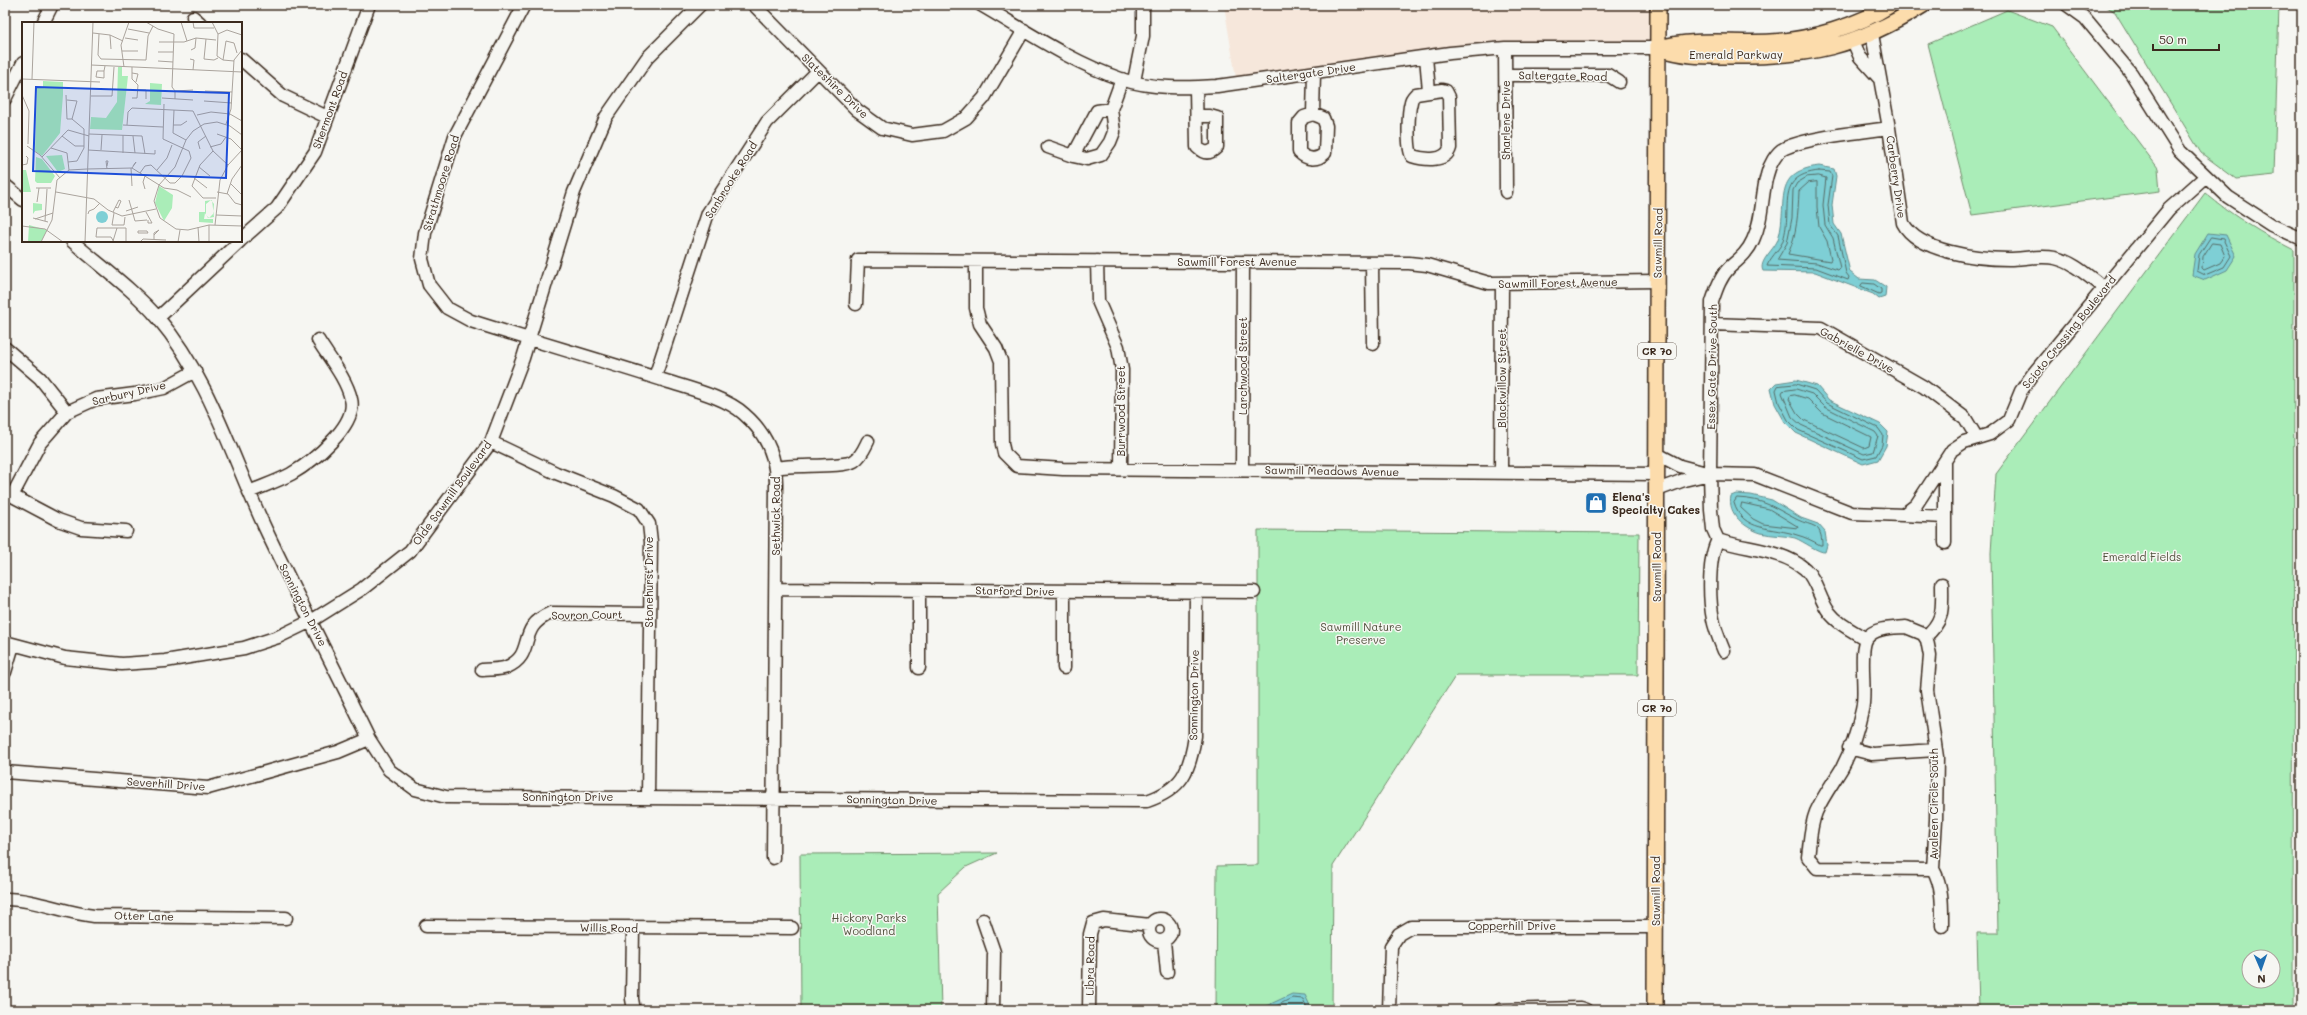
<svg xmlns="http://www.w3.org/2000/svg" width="2307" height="1015" font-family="Mali,sans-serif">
	<rect width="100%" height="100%" fill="#f6f6f2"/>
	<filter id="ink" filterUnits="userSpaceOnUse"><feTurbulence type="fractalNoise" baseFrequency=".025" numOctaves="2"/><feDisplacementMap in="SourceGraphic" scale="8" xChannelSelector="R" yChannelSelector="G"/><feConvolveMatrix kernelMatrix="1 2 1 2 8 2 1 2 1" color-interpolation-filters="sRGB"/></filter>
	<g filter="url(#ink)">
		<path fill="#f6e7db" d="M1224,5H1658L1659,48H1505L1237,84Z
			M1713,5H1829L1827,7Z"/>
		<path fill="#aaedb8" stroke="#728c6b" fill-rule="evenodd" d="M2104,5H2279L2274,175L2236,179L2201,153L2115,12Z
			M2007,10L2052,27L2158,168L2160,191L1972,215L1928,44Z
			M2205,193C2233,216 2262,234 2294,250L2293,1010H1979L1977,933H1998L1991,553L1996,474ZM2249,957H2273V981H2249Z
			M1258,530L1639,533L1638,675H1456L1333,866L1332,1010H1216L1217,866L1258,865Z
			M997,853L966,867L938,893L941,1010H801L800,854Z"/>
		<path fill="#7ecfd5" stroke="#638d8c" d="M1819,166L1834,169L1836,176L1832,205L1834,224L1841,234L1850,272L1859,279L1875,280L1886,287L1885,297L1879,299L1873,294L1815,272L1763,271C1758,261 1775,249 1778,239C1789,204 1770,172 1819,166Z
			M2208,233L2226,235L2236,256L2227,270L2205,280L2192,275L2195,254Z
			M1796,380L1817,386L1829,400L1880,424L1888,432L1886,446L1878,460L1863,464L1796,433L1785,422L1775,404L1771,388L1776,383Z
			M1736,494L1751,495L1772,500L1801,518L1818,524L1825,532L1827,545L1825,552C1819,553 1803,541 1795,538C1784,535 1772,536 1761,533C1745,528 1727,514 1731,496Z
			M1292,994L1305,995L1312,1010H1263L1264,1007Z"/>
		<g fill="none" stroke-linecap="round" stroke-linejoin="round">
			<path stroke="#566c67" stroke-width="1" d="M1819,171L1830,172L1832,176L1828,205L1830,225L1838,236L1846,273L1849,277L1848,280L1816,268L1767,266C1770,258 1778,251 1782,243C1795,210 1772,176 1819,171Z
				M1819,176L1826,178L1823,205L1825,225L1833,238L1840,268L1838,270L1817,263L1777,260L1787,243L1792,218L1793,190L1797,183L1807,177Z
				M1817,182V207L1819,227L1827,241L1831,259L1830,261L1788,254C1797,234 1798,214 1799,191L1808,183Z
				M2211,237L2223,239L2231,256L2224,267L2205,275L2197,271L2199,255Z
				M2212,243L2220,244L2225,256L2220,263L2204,270L2202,268L2203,257Z
				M1863,283L1874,284L1881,289V293L1879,294L1861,286Z
				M1796,384L1815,390L1827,403L1878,428L1883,435L1882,445L1876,456L1863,459L1798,430L1788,420L1779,403L1776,390L1778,386Z
				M1796,389L1812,394L1825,407L1875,432L1878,436L1873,452L1864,454L1801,425L1792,417L1782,393L1783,391Z
				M1795,395L1808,399L1822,413L1871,437L1869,446L1864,448L1804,420L1797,413L1789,399L1790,396Z
				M1737,498C1765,499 1774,508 1798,520C1804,523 1811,524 1816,527C1821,531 1822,539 1822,545H1820C1813,541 1805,537 1797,535C1774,527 1742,532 1734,503Z
				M1742,503L1769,509L1797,526L1798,528L1763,524L1753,519L1741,508Z
				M1268,1010L1292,998L1303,999L1308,1010"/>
			<g stroke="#3b2a1e" stroke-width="15">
				<path id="minor" d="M524,5L455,136L425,233L422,259L429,285L447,308L471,321C537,342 604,361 669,382C691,389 727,398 744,414C765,432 776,456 776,483L773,858
					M754,5L857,110L882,128L912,135L943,131L966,118L984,98L1024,30
					M981,5C1026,31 1071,62 1121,79C1151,89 1187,88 1217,86L1450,53L1505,48H1659
					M2067,5L2085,18L2131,73L2180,151L2228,197L2271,225L2302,239
					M193,17L200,23
					M43,23L52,5
					M1872,34L1889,128L1903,223C1918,252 1978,259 2009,259C2023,259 2040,255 2055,258C2074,262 2089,277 2104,288
					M1853,41L1860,57L1879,78
					M1505,48L1506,192
					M1426,57L1429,91
					M241,59L283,96L327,117
					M1506,75H1608L1619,82
					M1134,81L1143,36V5
					M1196,88L1197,147C1204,154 1210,154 1217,147V118L1210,116H1197
					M1442,90L1446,91L1449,97L1450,148C1446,162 1425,160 1412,156C1407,148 1408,112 1411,102C1411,99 1414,96 1416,94Z
					M5,99L23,63
					M1111,109L1097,111L1073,156L1087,159L1101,155L1110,142L1114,132L1111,109L1122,79
					M1313,114L1323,118L1326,126L1325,153C1317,161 1307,160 1299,152V123L1304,117Z
					M1313,114L1314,73
					M1048,147L1073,156
					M5,185L23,200
					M241,240L277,208L315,152L369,5
					M72,241C99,265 134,290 158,318C210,379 232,458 266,530C299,600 335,669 369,739L389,770L415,789L446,797L1147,801C1182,789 1190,771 1195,736L1196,592
					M976,261V308L980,324L996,348L1001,361L1002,444L1004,453L1017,466L1063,469L1656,474
					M1097,261L1098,301L1118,347L1122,370L1121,469
					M1372,263L1373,344
					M856,304L858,260L1409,263L1427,265L1489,283L1657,281
					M158,318L240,241
					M1712,324L1821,328L1924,387L1965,418L1977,438
					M5,348L40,378L67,412
					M655,377L708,213L767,122L818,71
					M491,442L556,473L614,496L639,509L649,524L651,542L648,797
					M1657,454L1680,466L1710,474L1755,475L1852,513L1903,515L1916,505L1952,450L1964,442L1990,434L2009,420L2021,391L2033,374L2169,209L2206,176
					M776,468C794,464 843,468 854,461C861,457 865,447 868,441
					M1242,470L1243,262
					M1501,472L1502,284
					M1657,490L1684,480L1710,474
					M5,492L58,520L81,528L126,531
					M249,492C263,486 278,481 291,474C312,462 358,425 351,399C346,378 329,358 318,340
					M12,496L40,443L67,412L96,399L135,394L164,388L195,371
					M1903,515L1945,517
					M1718,540C1708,557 1709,599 1713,619C1715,630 1720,641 1724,651
					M1945,543V461
					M776,589L1254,592
					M1906,627L1923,634L1927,640L1930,656L1927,690L1937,757L1936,820L1933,869L1817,868L1808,857C1810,842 1810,827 1816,812C1823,796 1833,783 1842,768C1851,751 1858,729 1862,710C1867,692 1858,650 1867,638C1875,627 1894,628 1906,627Z
					M1925,637C1945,620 1942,608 1942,584
					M1866,639C1853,631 1838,624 1829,612C1819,599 1817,580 1805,569C1781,549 1747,550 1718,540L1713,529L1711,510L1710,474L1712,302C1716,290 1720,277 1730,267C1739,259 1748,252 1753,240C1763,219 1761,197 1767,175C1769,166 1776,152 1785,148C1810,137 1861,132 1889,128
					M5,642L65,658L122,664L165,661L244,648L278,637L311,621L362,589L410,551L491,442L523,358L574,192L606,117L647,58L700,5
					M919,668V590
					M1064,668V592
					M482,670C490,669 500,670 507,667C537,654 515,628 551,613L649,614
					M5,672L13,645
					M1849,748L1872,754L1936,750
					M5,772L208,788L338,752L369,739
					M1933,869C1943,887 1942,905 1942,926
					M5,899C36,899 64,913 94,916L286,918
					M1149 930a11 11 0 1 1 22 0a11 11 0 1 1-22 0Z
					M983,920L994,952L993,1010
					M426,926L792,928
					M633,928L632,999L634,1010
					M1164,941L1167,972
					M1089,1010L1090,934L1093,923L1104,920L1150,925
					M1389,1010L1391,946L1399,934L1411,927H1656
					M1500,1010L1580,1008L1586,1010"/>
			</g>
			<g stroke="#3b2a1e" stroke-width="18">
				<path id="major" d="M1659,48C1686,57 1703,56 1731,56C1809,57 1856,47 1923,5
					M1659,48C1695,38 1734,44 1771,42C1810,40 1858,26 1890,5
					M1655,1010L1658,5"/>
			</g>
			<use href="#minor" stroke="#f6f6f2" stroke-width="12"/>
			<use href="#major" stroke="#fcdcac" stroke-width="15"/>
		</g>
	</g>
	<defs>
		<g id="shop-square" transform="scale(1.15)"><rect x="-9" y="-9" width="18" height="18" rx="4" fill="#1f6fb2" stroke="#f6f6f2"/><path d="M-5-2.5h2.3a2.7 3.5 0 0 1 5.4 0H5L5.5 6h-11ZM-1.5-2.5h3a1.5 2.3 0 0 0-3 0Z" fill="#fff"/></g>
	</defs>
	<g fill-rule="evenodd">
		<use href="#shop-square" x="1596" y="503"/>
	</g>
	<g text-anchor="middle" stroke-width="3" stroke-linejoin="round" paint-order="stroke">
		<g fill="#f6f6f2" stroke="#73675e" stroke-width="1">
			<rect x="1638" y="343" width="38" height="16" rx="3"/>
			<rect x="1638" y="700" width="38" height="16" rx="3"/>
		</g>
		<g font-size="10" font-weight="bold" fill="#3b2a1e">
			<text x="1657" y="355">CR 70</text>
			<text x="1657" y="712">CR 70</text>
		</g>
		<g font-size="11" fill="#3b2a1e" stroke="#f6f6f2">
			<text x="1736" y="59">Emerald Parkway</text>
			<text transform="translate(1311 73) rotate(-8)" y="4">Saltergate Drive</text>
			<text transform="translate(1563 76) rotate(1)" y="4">Saltergate Road</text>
			<text transform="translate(835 86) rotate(44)" y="4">Slateshire Drive</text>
			<text transform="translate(330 110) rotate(-70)" y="4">Shermont Road</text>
			<text transform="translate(1506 120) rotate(-90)" y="4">Sharlene Drive</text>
			<text transform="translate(1896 177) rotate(82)" y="4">Carberry Drive</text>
			<text transform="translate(731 180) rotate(-58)" y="4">Sanbrooke Road</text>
			<text transform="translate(441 183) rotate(-73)" y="4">Strathmoore Road</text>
			<text transform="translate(1658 243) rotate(-89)" y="4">Sawmill Road</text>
			<text x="1237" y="266">Sawmill Forest Avenue</text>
			<text transform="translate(1558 283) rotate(-1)" y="4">Sawmill Forest Avenue</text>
			<text transform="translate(2069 332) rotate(-51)" y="4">Scioto Crossing Boulevard</text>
			<text transform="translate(1857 350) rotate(29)" y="4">Gabrielle Drive</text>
			<text transform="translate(1243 366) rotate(-90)" y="4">Larchwood Street</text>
			<text transform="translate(1712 367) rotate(-89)" y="4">Essex Gate Drive South</text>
			<text transform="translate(1502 378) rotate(-90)" y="4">Blackwillow Street</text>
			<text transform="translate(129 393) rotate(-13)" y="4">Sarbury Drive</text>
			<text transform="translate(1121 411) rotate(-90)" y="4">Burrwood Street</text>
			<text transform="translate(1332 471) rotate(1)" y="4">Sawmill Meadows Avenue</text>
			<text transform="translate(452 493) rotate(-54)" y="4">Olde Sawmill Boulevard</text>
			<text transform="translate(776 516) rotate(-90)" y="4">Sethwick Road</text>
			<text transform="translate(1657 567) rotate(-90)" y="4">Sawmill Road</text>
			<text transform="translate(649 582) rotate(-90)" y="4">Stonehurst Drive</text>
			<text transform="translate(1015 591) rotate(1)" y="4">Starford Drive</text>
			<text transform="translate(303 605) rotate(63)" y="4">Sonnington Drive</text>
			<text transform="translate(587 615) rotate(-1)" y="4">Sovron Court</text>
			<text transform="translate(1194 695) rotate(-89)" y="4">Sonnington Drive</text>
			<text transform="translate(166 784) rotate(4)" y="4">Severhill Drive</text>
			<text x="568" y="801">Sonnington Drive</text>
			<text transform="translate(892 800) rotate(1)" y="4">Sonnington Drive</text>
			<text transform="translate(1934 804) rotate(-90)" y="4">Avaleen Circle South</text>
			<text transform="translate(1656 891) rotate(-90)" y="4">Sawmill Road</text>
			<text transform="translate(144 916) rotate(1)" y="4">Otter Lane</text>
			<text x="1512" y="930">Copperhill Drive</text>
			<text transform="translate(609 928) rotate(1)" y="4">Willis Road</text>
			<text transform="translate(1090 966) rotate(-89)" y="4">Libra Road</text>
		</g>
		<g font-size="11" font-weight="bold" fill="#3b2a1e" stroke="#f6f6f2" text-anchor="start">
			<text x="1612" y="501">Elena's<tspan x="1612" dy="13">Specialty Cakes</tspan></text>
		</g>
		<g font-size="11" fill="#51513d" stroke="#f6f6f2">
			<text x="2142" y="561">Emerald Fields</text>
			<text x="1361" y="631">Sawmill Nature<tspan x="1361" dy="13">Preserve</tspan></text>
			<text x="869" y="922">Hickory Parks<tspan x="869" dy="13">Woodland</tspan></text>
		</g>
	</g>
	<g transform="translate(22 22)">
		<rect width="220" height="220" fill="#f6f6f2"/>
		<path d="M96,45H100V54H106L100,108L68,107L69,95L84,96L95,80ZM21,59L41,60V73L38,111L20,134L13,129L15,65H21ZM128,61L140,62L139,83L123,82L128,79ZM40,133L43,147L36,150L24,134ZM14,135L20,137L33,154L29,161H15L13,159ZM0,148H4L9,170H0ZM137,164L151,173L150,186L142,199L133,181ZM190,178L192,195L186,196L183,191L182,197H191V201L177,200V190H183V179ZM189,178L192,182L191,192L187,196L184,193V182ZM11,181L20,182V188L13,189L11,192ZM7,203L25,208L19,220H6Z" fill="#aaedb8" fill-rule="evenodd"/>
		<path d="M74 195a6 6 0 1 1 12 0a6 6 0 1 1-12 0Z" fill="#7ecfd5"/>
		<path fill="none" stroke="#aba49d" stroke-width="1" d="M124,0L136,7L152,12L150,65M159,0L165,19M171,0L172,6H192M190,0L196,12M106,7L127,11M71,11L88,13L101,19M77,12L76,33L79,37L124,38M196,12L195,34L201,38L212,39M196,12L205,8L220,13M88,13L89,27M103,16L116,18M184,17L182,37L192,38L196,36M137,20H162L174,16L194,18M169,28L173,26L174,16M100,29H116M136,30H151M168,37L172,38L171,48M124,38L126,14L131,4M201,38L204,19L212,21L215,31M136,39L151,40M69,43L220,50M102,45L99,23L107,0M110,45V57L116,63L115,76H110M82,49H75L74,55L82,56V49L83,44M110,51L116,52L114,60M0,57L78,60M10,57L12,0M150,65L153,69V77M116,68H124V77M153,69L171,68M183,69L210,70M0,73L7,89L6,122M44,73L45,97H50M69,74H90L92,45M140,76L171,78M45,78L55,79L50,97M182,79L210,81M152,88L151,111L164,118M175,93L189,90L208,92L220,99M204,102L209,87L212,38L220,28M101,103L141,105M105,103L106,90L110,86L171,89L191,129L206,143M151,103H159L165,99M67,112L120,114L123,132M220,113L208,104L195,100L182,102L171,109L164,118L153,145L137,163L132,179L138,196L154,207L166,208L187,203L220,204M40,114L53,124H62M111,114L113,131M5,124L18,133L38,156M188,125L199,122L204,115M29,126L45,131L47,148M178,127L176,120L184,114M66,128L133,132V128M79,128L80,113M101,131V113M20,135L46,108L67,114M46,140L55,139L62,126V107L50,97M0,143L5,142L6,136L4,134M85,144L86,139H84L85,147M177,145L188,154M109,146L110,164M110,146L114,140L111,144M65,147L110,146L142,166L155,168L169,175M135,148L145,136L150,123M118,151L123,144L129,143L148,161H153L160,154L169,136L167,129L141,117L142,82M123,154L121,160L123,167M172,156L185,166M208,161L220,173M170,164L178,143L191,129M170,164L181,176H194M14,166H29M34,170L72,177L86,188L100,194L134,187M195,170L206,172L213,181L220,183M205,172L210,157L220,143M107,178L113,199M15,180L17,166M104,189L116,185M91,190L97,178L99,179L96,186L93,185M124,190L130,201H126V198M92,191L90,203H102L103,195M66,192L67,189L72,187L78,181M194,193L220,194M11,196L26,200M13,197L31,191M23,199L25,167M113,199L125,198M193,203L198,158L206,143L220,128L209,117L195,112M0,204L23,207L41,220M176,205L177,220M116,209H125L126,211H116ZM132,217V211L137,208L132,213M91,219L95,206M0,220V204M19,220L30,198L35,158L47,148L65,147M63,220L71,0M92,220L89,215H74L75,206H104V220M118,220L121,217L144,218M156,220L158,208M187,220V203"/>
		<path fill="#1d4ed8" fill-opacity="0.15" stroke="#1d4ed8" stroke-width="2" d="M14,65L207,71L204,156L11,149Z"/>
		<rect width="220" height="220" fill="none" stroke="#3b2a1e" stroke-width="2"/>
	</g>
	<rect width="2307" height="1015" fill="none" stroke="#f6f6f2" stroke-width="20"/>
	<rect x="10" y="10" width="2287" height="995" fill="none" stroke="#3b2a1e" stroke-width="1.5" filter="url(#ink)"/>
	<g transform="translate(2261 969) rotate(178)"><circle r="19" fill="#f6f6f2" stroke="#aba49d"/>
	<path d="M0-3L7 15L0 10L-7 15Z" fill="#1f6fb2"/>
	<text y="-6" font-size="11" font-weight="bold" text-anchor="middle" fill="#3b2a1e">N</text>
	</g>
	<path d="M2153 44v6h66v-6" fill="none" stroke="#3b2a1e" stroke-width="2"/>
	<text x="2159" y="44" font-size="12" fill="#3b2a1e" stroke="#f6f6f2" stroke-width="3" paint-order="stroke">50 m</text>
</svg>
